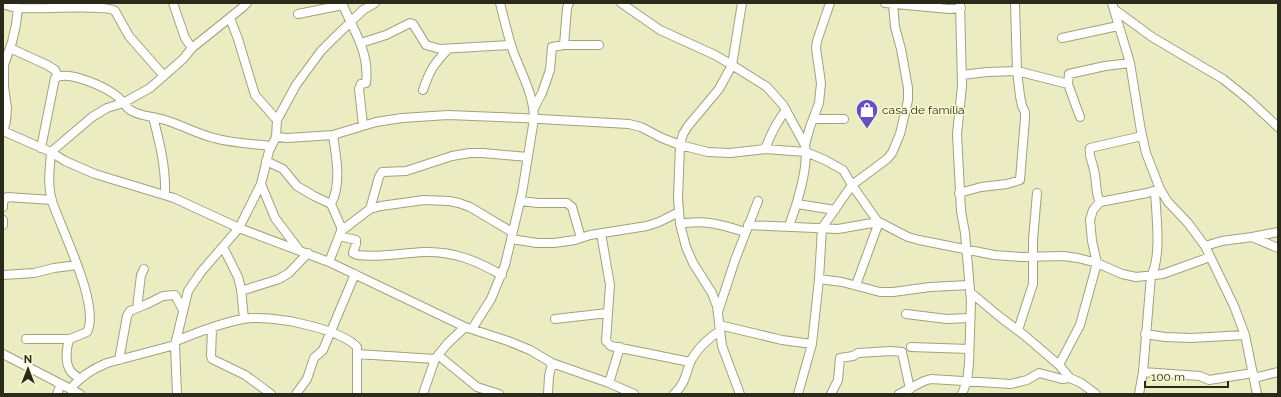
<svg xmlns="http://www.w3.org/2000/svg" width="1281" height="397" font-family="Raleway,sans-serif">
	<rect width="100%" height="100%" fill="#ececc3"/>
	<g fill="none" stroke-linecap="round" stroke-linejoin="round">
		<g stroke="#a2a27b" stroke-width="10">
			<path id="minor" d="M173,3L185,38L192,48
				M342,3C353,30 370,52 366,83L361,84L359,89L363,125
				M621,3L660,30L715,55L732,65L767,87L783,105L805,145C809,166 797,205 789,226
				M885,3L949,9L961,8
				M960,3L962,86L957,134L961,211L965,233L971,301L969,364L967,381L962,394
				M1112,3L1130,63L1141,131L1146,153L1160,189L1168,202L1188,223L1205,246L1234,306L1245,335L1257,394
				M3,4C8,6 13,7 18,8C35,10 106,4 115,11L129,36L164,76
				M1114,9L1152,37L1223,79L1248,99L1278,127
				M298,14L343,5
				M230,18L238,39L255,95L277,120
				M1062,38L1118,26
				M361,43L386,35L410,23L413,24L426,45L440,49L511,45
				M564,45L567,8L569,3
				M10,48L47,65L55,70L58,76
				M962,75L987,72L1017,71L1068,84
				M423,90C430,70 433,65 448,49
				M534,108L542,93L550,70L552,47L564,45H599
				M153,117C160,144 166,168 165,195
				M1080,117L1068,84L1069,74L1105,66L1130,63
				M813,119H844
				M3,131L51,152L65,161L95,174L174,198L239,228L329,262L465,327L508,341L530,350L552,363L609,383L634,394
				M3,132L6,121L7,108L4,87V65L12,42L16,25L18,8
				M276,137L288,138L333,135L376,122L402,118L448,115L522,118L629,124L641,127L662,138L680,145L708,152L730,153L765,149L806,152L825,160L843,170L852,185L878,222H879L908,237L919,240L994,255L1021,257L1063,256L1078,258L1097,263L1122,274L1136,277L1163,274L1210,257
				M805,145L810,127L819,103L821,83L816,48L817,41L830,3
				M41,148L55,78C69,70 106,87 118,97C122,101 125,106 130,110C141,117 153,116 165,120C182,125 197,134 214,138C232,143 252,144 271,146
				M765,149C771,133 776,123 786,110
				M266,161L283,169L297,186L314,196L331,204L341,227V231L329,262
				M261,184L275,218L299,250
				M959,193L981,187L1007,184L1020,180L1025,118V112L1022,106L1020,96L1017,71L1015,3
				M520,201L538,203H567L572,207L581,238
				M1100,202C1095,193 1097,181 1094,170C1093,163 1088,155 1090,148L1142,136
				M331,204C342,183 336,157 333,135
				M797,204L835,210
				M3,207V202L7,197L52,200
				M370,209L379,177L382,172L406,171L452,156L470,153H483L528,157
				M3,220V225
				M680,224C703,219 723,225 745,232
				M748,225L838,229L878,222
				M341,231L370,209L381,206L424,200L449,201L459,203L470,207L512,232
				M601,233L610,285L606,341L611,346L690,362
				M339,236L356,240V244L353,253L357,255C381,258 400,253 424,252C455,251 476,261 502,275
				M1252,237L1278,232
				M511,239L537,243H554L575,240L590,235L647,226L659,222L679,212
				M1205,246L1222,241L1252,237L1278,248
				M223,247L238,277L241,289L244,319
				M3,275L34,273L54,268L77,265
				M819,279L842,282L880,292H893L930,287L969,285
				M856,285L879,222
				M241,291L279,279L289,273L308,253
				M970,292L1000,317L1024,335L1059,365L1070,378L1081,383L1096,394
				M137,308L141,275L144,269
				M718,312L735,260L758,201
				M906,314L947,319L970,318
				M555,319L608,313
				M719,325L782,340L812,344
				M212,328L211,356L212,359L245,375L271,394
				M472,329L491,299L505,265L522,193L534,119C534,95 521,73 513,51C508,36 504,19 500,3
				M1018,330L1033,284V240L1037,193
				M1145,334L1165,337L1191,338L1245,335
				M26,339H70L87,332C101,306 61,229 52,201C47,184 50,169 51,152L92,117L107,108L123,103L150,88L183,59L192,48L243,7L247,3
				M70,339C66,346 65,363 70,370C72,374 76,376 79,378
				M176,341C198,332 221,323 243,319C269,314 339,328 357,347V394
				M911,347L969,349
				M3,354L80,394
				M357,354L435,359
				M438,355L477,387L499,394
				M119,360L127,316L130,311L147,304L163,296L175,295L183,310
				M1059,365L1080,325L1097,263L1092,241L1090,220L1093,210L1100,202L1147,193L1160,189
				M1143,372L1200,376L1209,380L1253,373
				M1254,378L1278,372
				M609,383L620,347
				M70,389C81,376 92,369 107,363L175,345
				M57,394L61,384
				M177,394L175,345L188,291L201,272L239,228L261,184L269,151L276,137L277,120L296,85L321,51L335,37L363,10L375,3
				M296,394L307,379L314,358L323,350L355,274
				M423,394L435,359L447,344L465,327
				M548,394L549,376L552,363
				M674,394C685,384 685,376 690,363C695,351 708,338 720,331
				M740,394L722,346L717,306L712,293L693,263L686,247L680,224L678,198L680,145L683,134L688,126L719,89L732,65L742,3
				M798,394L812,344L819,279L822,228L852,185L887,159L892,153L900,134L908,100V88L901,49L895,27L893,4
				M831,394L838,380L840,358L853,356L858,353L891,351L902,352L910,389
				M899,394L924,381L931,379L1011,384L1027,380L1039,373L1062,379L1070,378
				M1139,394L1143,372L1151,276C1162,256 1156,215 1155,191"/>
		</g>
		<use href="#minor" stroke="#fff" stroke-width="8"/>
	</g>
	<defs>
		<g id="shop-pin" transform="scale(1.15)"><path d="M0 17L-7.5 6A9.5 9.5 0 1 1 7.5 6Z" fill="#664ec7" stroke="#f9f9d0"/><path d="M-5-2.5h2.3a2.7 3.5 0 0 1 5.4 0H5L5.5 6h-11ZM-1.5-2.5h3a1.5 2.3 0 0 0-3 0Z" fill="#fff"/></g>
	</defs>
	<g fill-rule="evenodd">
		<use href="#shop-pin" x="867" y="110"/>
	</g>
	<g text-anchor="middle" stroke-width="3" stroke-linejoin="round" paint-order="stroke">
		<g font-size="12" fill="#2a2a1a" stroke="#f9f9d0" text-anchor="start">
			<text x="882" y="114">casa de família</text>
		</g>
	</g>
	<rect width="1281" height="397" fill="none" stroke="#2a2a1a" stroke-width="8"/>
	<g transform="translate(28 369)" stroke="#f9f9d0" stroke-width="3" paint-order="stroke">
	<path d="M0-3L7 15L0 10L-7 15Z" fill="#2a2a1a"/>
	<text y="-6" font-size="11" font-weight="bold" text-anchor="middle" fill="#2a2a1a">N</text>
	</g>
	<path d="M1145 381v6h83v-6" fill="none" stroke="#2a2a1a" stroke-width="2"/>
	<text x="1151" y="381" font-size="12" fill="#2a2a1a" stroke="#f9f9d0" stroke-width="3" paint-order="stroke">100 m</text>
</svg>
